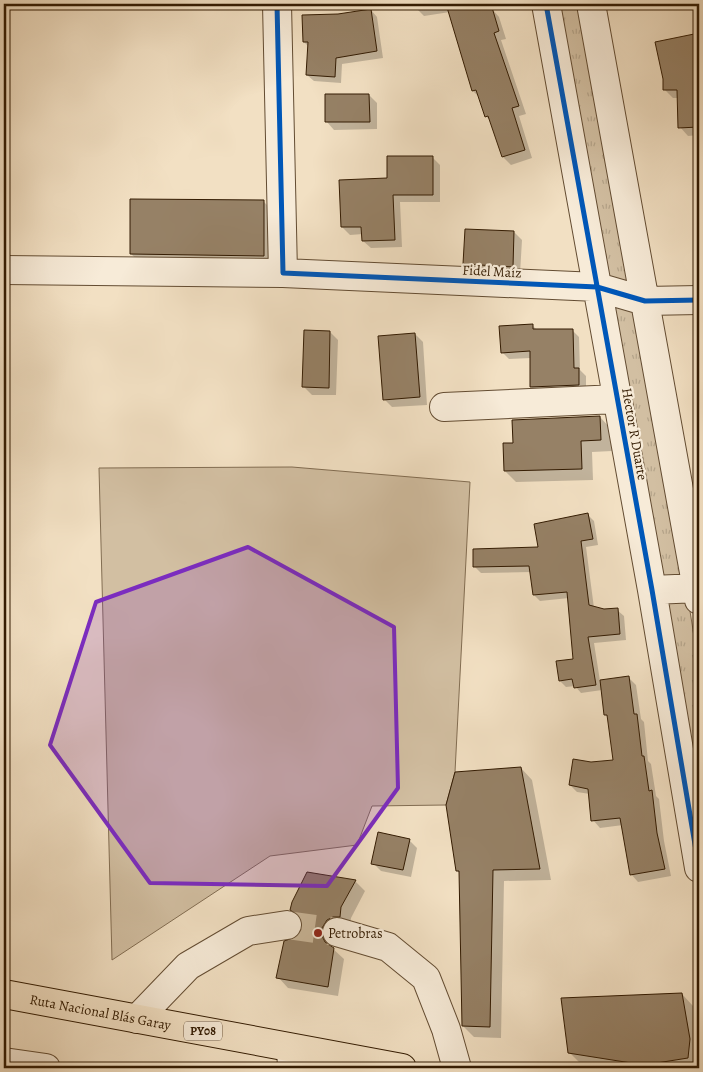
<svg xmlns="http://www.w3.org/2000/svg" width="703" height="1072" font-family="Alegreya,serif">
	<defs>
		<pattern id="park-tufts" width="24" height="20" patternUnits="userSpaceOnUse" patternTransform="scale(1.25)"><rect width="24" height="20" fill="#d2bfa2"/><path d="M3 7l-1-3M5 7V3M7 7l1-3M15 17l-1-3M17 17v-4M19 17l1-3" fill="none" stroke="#b5a48a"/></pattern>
	</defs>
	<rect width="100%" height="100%" fill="#f2e0c3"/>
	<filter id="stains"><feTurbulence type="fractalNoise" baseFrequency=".004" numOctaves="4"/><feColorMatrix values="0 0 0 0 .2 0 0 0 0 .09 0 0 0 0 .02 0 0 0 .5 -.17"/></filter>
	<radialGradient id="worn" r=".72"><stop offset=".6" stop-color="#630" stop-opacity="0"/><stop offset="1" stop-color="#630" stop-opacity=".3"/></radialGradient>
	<path fill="#d2bfa2" stroke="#826d52" d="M292,467L470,482L455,772L446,805L372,806L357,845L270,856L112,960L99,468Z"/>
	<path fill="url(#park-tufts)" stroke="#826d52" d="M554,4H579L631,286L605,277Z
		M610,304L635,310L683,579L660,578Z
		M688,599L699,667V812L665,602Z"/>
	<path fill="#0003" d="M416,4H482L483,12L492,9L499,17L506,39L501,40L526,114L519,116L532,158L511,165L503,157L491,122L486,116L479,97L473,91L450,12L424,16L416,8Z
		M371,10L377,17L383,58L342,64L341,83L314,81L307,75L309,47L304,42L338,15Z
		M699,35V135L688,136L680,127L679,98H673L664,89V79L657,43Z
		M369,95L377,103V129L334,130L327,122Z
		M432,157L440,165V202H400L402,247L371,248L363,241V234L350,235L342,227L388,179Z
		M693,167H699V211L694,206Z
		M264,202L275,213V267L143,265L131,254Z
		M514,232L522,240L520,274L472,271L464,264Z
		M532,325L537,330H572L579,337L580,370L586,376V392L538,394L531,387V358L509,359L502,352Z
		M330,332L338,340L336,395H312L304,387Z
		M415,334L423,342L427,405L392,407L384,399Z
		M600,417L611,429L612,451L592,452L593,480L516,482L505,471L514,444Z
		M588,515L594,521L598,545L586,547L594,608L604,611L617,610L624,616L626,640L594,643L600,681L629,678L636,685L641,719L644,722L648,761L651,764L656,796L659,799L664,841L671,876L638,882L631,874L623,825L600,828L593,820L590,794L577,792L570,785L591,764L614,761L609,718L605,715L602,690L581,693L575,686L566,687L560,681L574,660L569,598L540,601L534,595L531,572L481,573L475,567L540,549Z
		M521,768L532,780L551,880L504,881L501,1038L474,1037L463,1026L461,874L457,871Z
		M409,840L417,848L411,877L381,871L373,863Z
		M355,881L365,891L351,918L350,927L332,939V948L344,959L338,996L288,988L278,977L297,939L303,931L302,920L291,910Z
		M682,994L693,1006L699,1042V1068H609L581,1064L569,1052Z"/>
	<path fill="#968166" stroke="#331b02" d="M446,4H491L499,31L494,33L519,106L512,108L525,150L502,157L488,116L485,117L476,90L472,91Z
		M371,9L377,51L336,58L335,77L306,75L308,42H303L302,15L338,14Z
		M699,33V127L678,128L677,90H663V79L655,42Z
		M325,94H369L370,122H325Z
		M387,156H433V195H393L395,240L362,241L361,227H341L339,180L387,178Z
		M130,199L264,200V256L130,254Z
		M465,229L514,231L513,267L463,264Z
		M533,324V329H573L574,368H579V385L530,387V351L501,353L499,326Z
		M304,330L330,331L329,388L302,387Z
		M415,333L420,397L383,400L378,336Z
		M600,416L601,440L581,441L582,469L504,471L503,443H513L512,420Z
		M588,513L593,539L581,541L589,605L604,609L618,608L620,634L588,637L596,685L574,688L572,679L559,681L556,661L573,659L567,592L533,595L529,566L473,567V549L538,547L534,524Z
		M629,676L634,714H637L642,756H644L649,791L652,790L657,833L665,869L630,875L620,818L591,821L588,789L569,785L573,759L591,762L613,760L607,715H604L600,680Z
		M521,767L540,869L493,870L490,1027L462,1026L459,871H456L446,805L455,772Z
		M378,832L410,839L403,870L371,864Z
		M307,872L356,880L341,907L340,917H333L327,920L322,928V936L325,942L334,948L328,987L276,978L284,941L296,937L302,930V922L299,916L290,910L292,902Z
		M682,993L690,1039L688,1058L644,1065L568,1053L561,998Z"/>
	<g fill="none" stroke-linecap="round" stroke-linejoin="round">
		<path stroke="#ccb99c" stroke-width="28" stroke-dasharray="28 14" stroke-linecap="butt" d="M287,925L337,932"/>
		<g stroke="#634c32" stroke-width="30">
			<path id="minor" d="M277,4L283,273
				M546,4L652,590L699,868
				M591,4L699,600
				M4,270L283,273L597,287L645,301L699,300
				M444,407L617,399
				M652,590L699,588
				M337,932L388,947L426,978L446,1029L457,1068
				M137,1019L188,966L248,931L287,925
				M291,1048L292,1068
				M4,1062L46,1068"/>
		</g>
		<g stroke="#331b02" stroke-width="30">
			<g id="highway">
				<path id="s1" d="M4,994L402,1068"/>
			</g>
		</g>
		<use href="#minor" stroke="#f7ebd8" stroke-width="28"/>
		<use href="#highway" stroke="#f2e0c3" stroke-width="28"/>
		<g stroke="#f7ebd8" stroke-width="8">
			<path id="cycleway" d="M277,4L283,273L597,287L645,301L699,300
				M546,4L652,590L699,868"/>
		</g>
		<use href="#cycleway" stroke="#0057b8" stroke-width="5"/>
	</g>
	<path fill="#7b2cbf" fill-opacity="0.2" stroke="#7b2cbf" stroke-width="4" stroke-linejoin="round" d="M248,547L394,627L398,788L327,886L150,883L50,745L96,602Z"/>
	<circle fill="#8f2418" stroke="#f7ebd8" stroke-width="2" cx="318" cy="933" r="5"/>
	<g text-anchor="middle" stroke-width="4.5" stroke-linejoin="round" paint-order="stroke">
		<rect fill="#f7ebd8" stroke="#6e5942" stroke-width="1" x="184" y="1021.5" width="38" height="19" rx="4"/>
		<g font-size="12" font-weight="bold" fill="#331b02">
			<text x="203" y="1035">PY08</text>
		</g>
		<g font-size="14" fill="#331b02" stroke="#f7ebd8">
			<text transform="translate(492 271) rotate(3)" y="5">Fidel Maíz</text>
			<text transform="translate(635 434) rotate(80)" y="5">Hector R Duarte</text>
			<text dy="5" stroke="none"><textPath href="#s1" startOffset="98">Ruta Nacional Blás Garay</textPath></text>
		</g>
		<g font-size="14" fill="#331b02" stroke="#f7ebd8" text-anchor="start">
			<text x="328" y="938">Petrobras</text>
		</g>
	</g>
	<rect width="703" height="1072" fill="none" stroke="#f2e0c3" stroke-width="20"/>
	<rect x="5" y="5" width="693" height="1062" fill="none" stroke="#331b02" stroke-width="2.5"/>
	<rect x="10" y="10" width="683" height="1052" fill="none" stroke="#331b02"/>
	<rect width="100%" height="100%" filter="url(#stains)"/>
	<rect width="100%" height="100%" fill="url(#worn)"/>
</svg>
